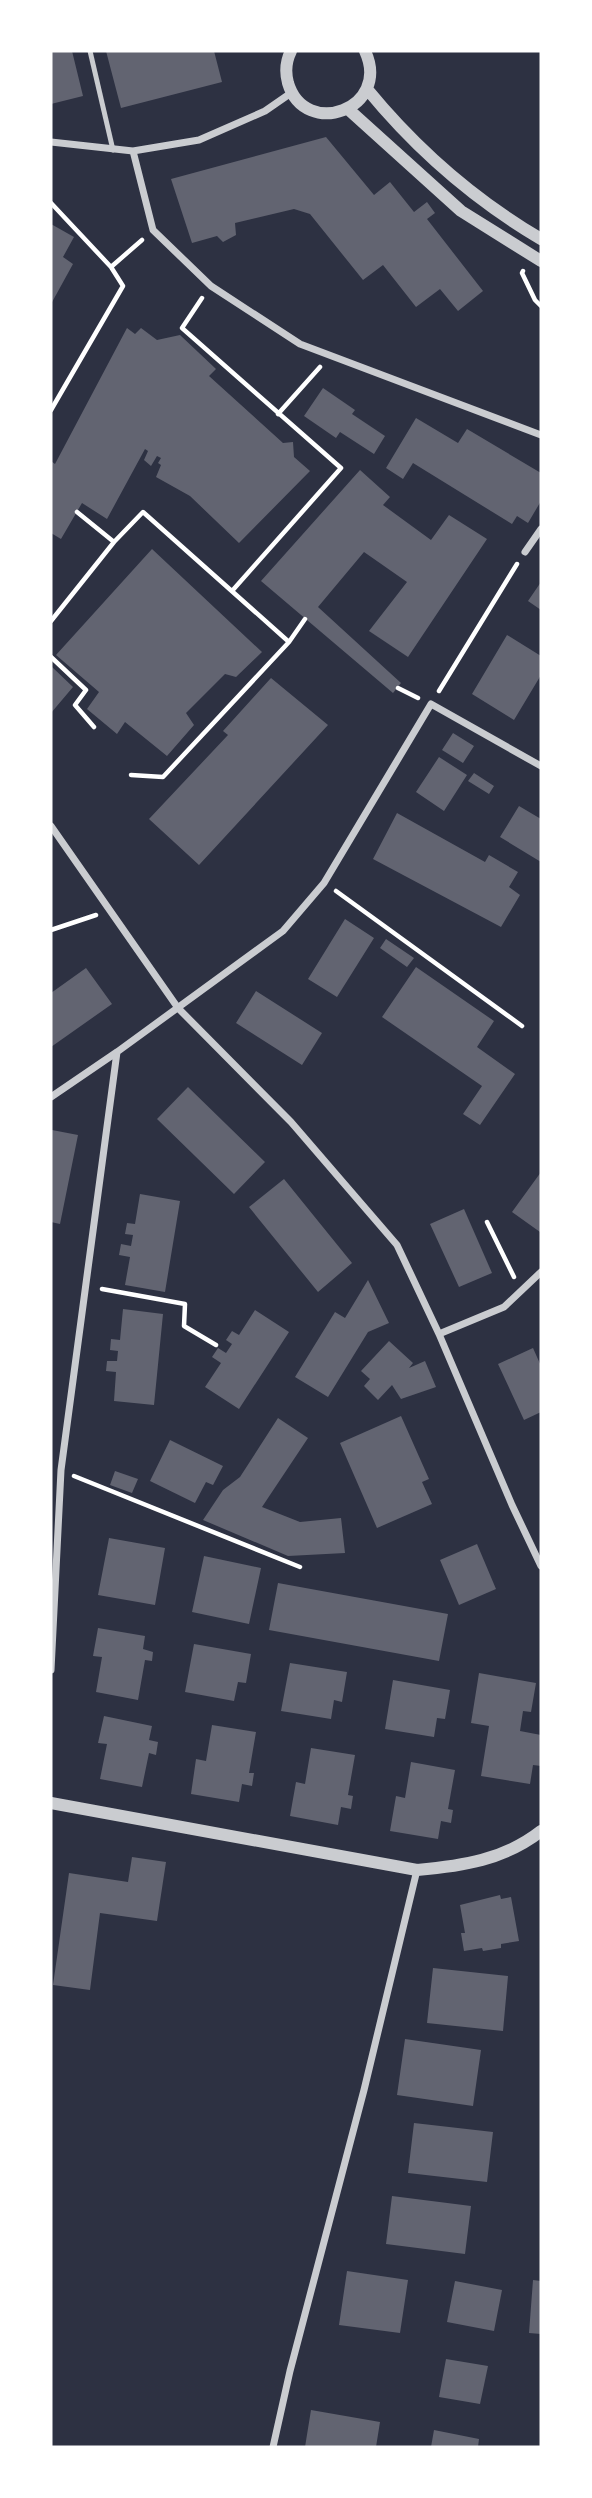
<svg xmlns="http://www.w3.org/2000/svg" width="592" height="2498" font-family="'Nunito Sans',sans-serif">
	<rect width="100%" height="100%" fill="#2d3142"/>
	<path fill="#626471" d="M51,51H72L83,96L51,104Z
		M106,51H214L222,82L121,108Z
		M326,137L374,195L390,182L414,212L427,202L435,213L427,219L483,291L458,311L440,289L416,307L383,265L363,280L310,214L294,209L235,223L236,235L223,242L217,236L192,243L171,179Z
		M51,224L74,237L63,257L73,264L51,304Z
		M127,328L135,334L141,328L157,340L180,335L216,369L209,376L283,443L293,442L294,457L310,471L239,543L190,496L156,477L161,465L158,463L161,458L157,456L151,466L144,460L148,451L145,449L107,519L82,503L61,539L51,533V461L55,464Z
		M323,388L355,410L352,414L385,436L374,454L340,432L336,438L304,416Z
		M416,418L458,443L467,429L541,473V501L528,523L517,516L512,524L413,463L403,479L386,468Z
		M360,470L390,497L383,505L431,540L449,515L487,539L408,657L369,631L407,582L364,552L318,607L401,683L393,693L261,581Z
		M152,549L262,652L236,677L225,674L186,713L194,725L167,756L125,722L117,734L87,709L99,692L56,655Z
		M541,582V610L528,601Z
		M507,635L541,656V675L514,720L472,694Z
		M51,666L73,687L51,713Z
		M271,678L328,725L199,865L149,819L228,735L223,731Z
		M453,733L474,746L463,763L442,750Z
		M439,757L467,775L444,811L416,792Z
		M474,773L494,786L489,794L468,781Z
		M519,806L541,819V862L500,837Z
		M397,813L485,862L489,855L518,872L509,887L520,895L501,927L373,859Z
		M345,919L374,938L337,997L308,979Z
		M386,939L414,958L407,967L380,948Z
		M416,967L494,1021L477,1047L515,1074L480,1125L463,1114L482,1086L382,1017Z
		M86,968L112,1004L51,1047V993Z
		M256,991L322,1033L302,1065L236,1023Z
		M188,1087L265,1162L234,1194L157,1119Z
		M52,1130L78,1135L60,1224L51,1222Z
		M541,1172V1231L540,1232L512,1212Z
		M284,1179L352,1263L318,1292L249,1207Z
		M140,1194L180,1201L165,1292L125,1285L130,1257L119,1255L121,1244L131,1246L133,1235L125,1234L127,1223L135,1224Z
		M464,1209L492,1273L459,1287L430,1224Z
		M368,1280L389,1323L368,1332L328,1397L295,1377L335,1312L345,1318Z
		M123,1309L163,1314L154,1405L114,1401L116,1372L106,1371L107,1361H117L118,1351L110,1350L111,1339L120,1340Z
		M255,1310L289,1332L239,1409L205,1387L221,1363L212,1357L218,1348L226,1353L232,1344L226,1340L232,1331L239,1335Z
		M389,1341L413,1363L409,1368L425,1361L436,1387L401,1399L392,1385L378,1400L364,1386L370,1379L361,1371Z
		M533,1348L541,1366V1412L524,1420L498,1364Z
		M401,1416L429,1479L422,1482L432,1504L377,1528L340,1443Z
		M278,1418L308,1438L262,1507L300,1522L341,1518L345,1553L288,1556L203,1520L223,1490L240,1477Z
		M170,1440L223,1466L213,1485L206,1482L195,1503L150,1481Z
		M115,1471L138,1479L132,1493L110,1485Z
		M109,1538L165,1548L155,1605L98,1595Z
		M477,1544L496,1589L459,1605L440,1560Z
		M204,1556L261,1568L249,1624L192,1612Z
		M278,1583L448,1614L439,1661L269,1630Z
		M98,1628L145,1636L143,1649L153,1652L152,1661L145,1660L138,1700L96,1692L102,1657L93,1656Z
		M194,1644L251,1654L246,1683L238,1682L234,1701L185,1692Z
		M290,1663L347,1672L342,1702L334,1700L331,1719L281,1711Z
		M479,1673L536,1683L531,1712L523,1711L520,1731L541,1735V1766L533,1765L530,1784L481,1776L489,1726L471,1723Z
		M393,1680L450,1690L445,1719L437,1718L434,1737L385,1729Z
		M104,1716L152,1726L149,1740L158,1742L156,1755L149,1753L142,1787L100,1779L107,1744L98,1743Z
		M212,1725L256,1732L249,1773H254L252,1786L242,1784L239,1802L191,1794L196,1759L206,1761Z
		M311,1748L355,1755L348,1795L353,1796L351,1809L341,1807L338,1825L290,1816L296,1782L305,1784Z
		M411,1762L455,1770L448,1809L453,1810L451,1823L441,1821L438,1839L390,1831L396,1796L405,1798Z
		M132,1857L166,1862L157,1921L100,1913L90,1990L53,1985L69,1873L128,1882Z
		M500,1895L501,1899L511,1897L519,1941L501,1944V1948L483,1951L482,1948L464,1951L461,1933H465L460,1905Z
		M433,1968L508,1976L503,2031L427,2023Z
		M405,2039L481,2050L473,2106L397,2095Z
		M414,2123L493,2132L487,2182L408,2173Z
		M392,2196L471,2206L465,2254L386,2244Z
		M347,2271L408,2280L400,2333L339,2325Z
		M533,2280L541,2281V2334L529,2333Z
		M455,2281L502,2290L494,2331L447,2322Z
		M446,2359L488,2366L480,2404L439,2397Z
		M311,2410L380,2422L376,2447H305Z
		M434,2430L479,2439L478,2447H431Z"/>
	<g fill="none" stroke-linecap="round" stroke-linejoin="round">
		<path stroke="#fff" stroke-width="4.5" d="M51,203L111,267L123,286L51,410
			M111,267L142,240
			M523,271L522,273L535,300L541,306
			M202,298L182,328L341,468L232,591
			M278,414L320,367
			M114,542L143,512L289,642L305,619
			M51,621L114,542L77,512
			M51,657L86,690L75,705L94,727
			M398,688L418,698
			M439,691L517,564
			M131,775L163,777L289,642
			M336,891L522,1026
			M51,930L96,915
			M487,1222L514,1277
			M102,1289L185,1304L184,1326L216,1345
			M74,1476L300,1567"/>
		<path stroke="#caccd0" stroke-width="5" d="M90,51L113,150"/>
		<path stroke="#caccd0" stroke-width="7" d="M51,142L133,151L199,140L265,111L291,93
			M133,151L153,230L211,286L300,344L541,435
			M525,552L541,529
			M51,826L178,1008L291,1122L397,1245L439,1334L512,1505L541,1566
			M51,1097L117,1052L283,931L324,883L431,704L541,766
			M439,1334L504,1307L541,1272
			M51,1670L61,1470L117,1052
			M273,2447L290,2371L364,2090L417,1870"/>
		<path stroke="#caccd0" stroke-width="12" d="M291,51C286,61 285,72 288,83C305,140 392,109 365,51
			M367,89C417,150 473,199 541,239
			M348,109L461,211L541,261
			M51,1803L417,1870C462,1866 504,1860 541,1831"/>
	</g>
	<rect width="592" height="2498" fill="none" stroke="#ffffff" stroke-width="105"/>
</svg>
